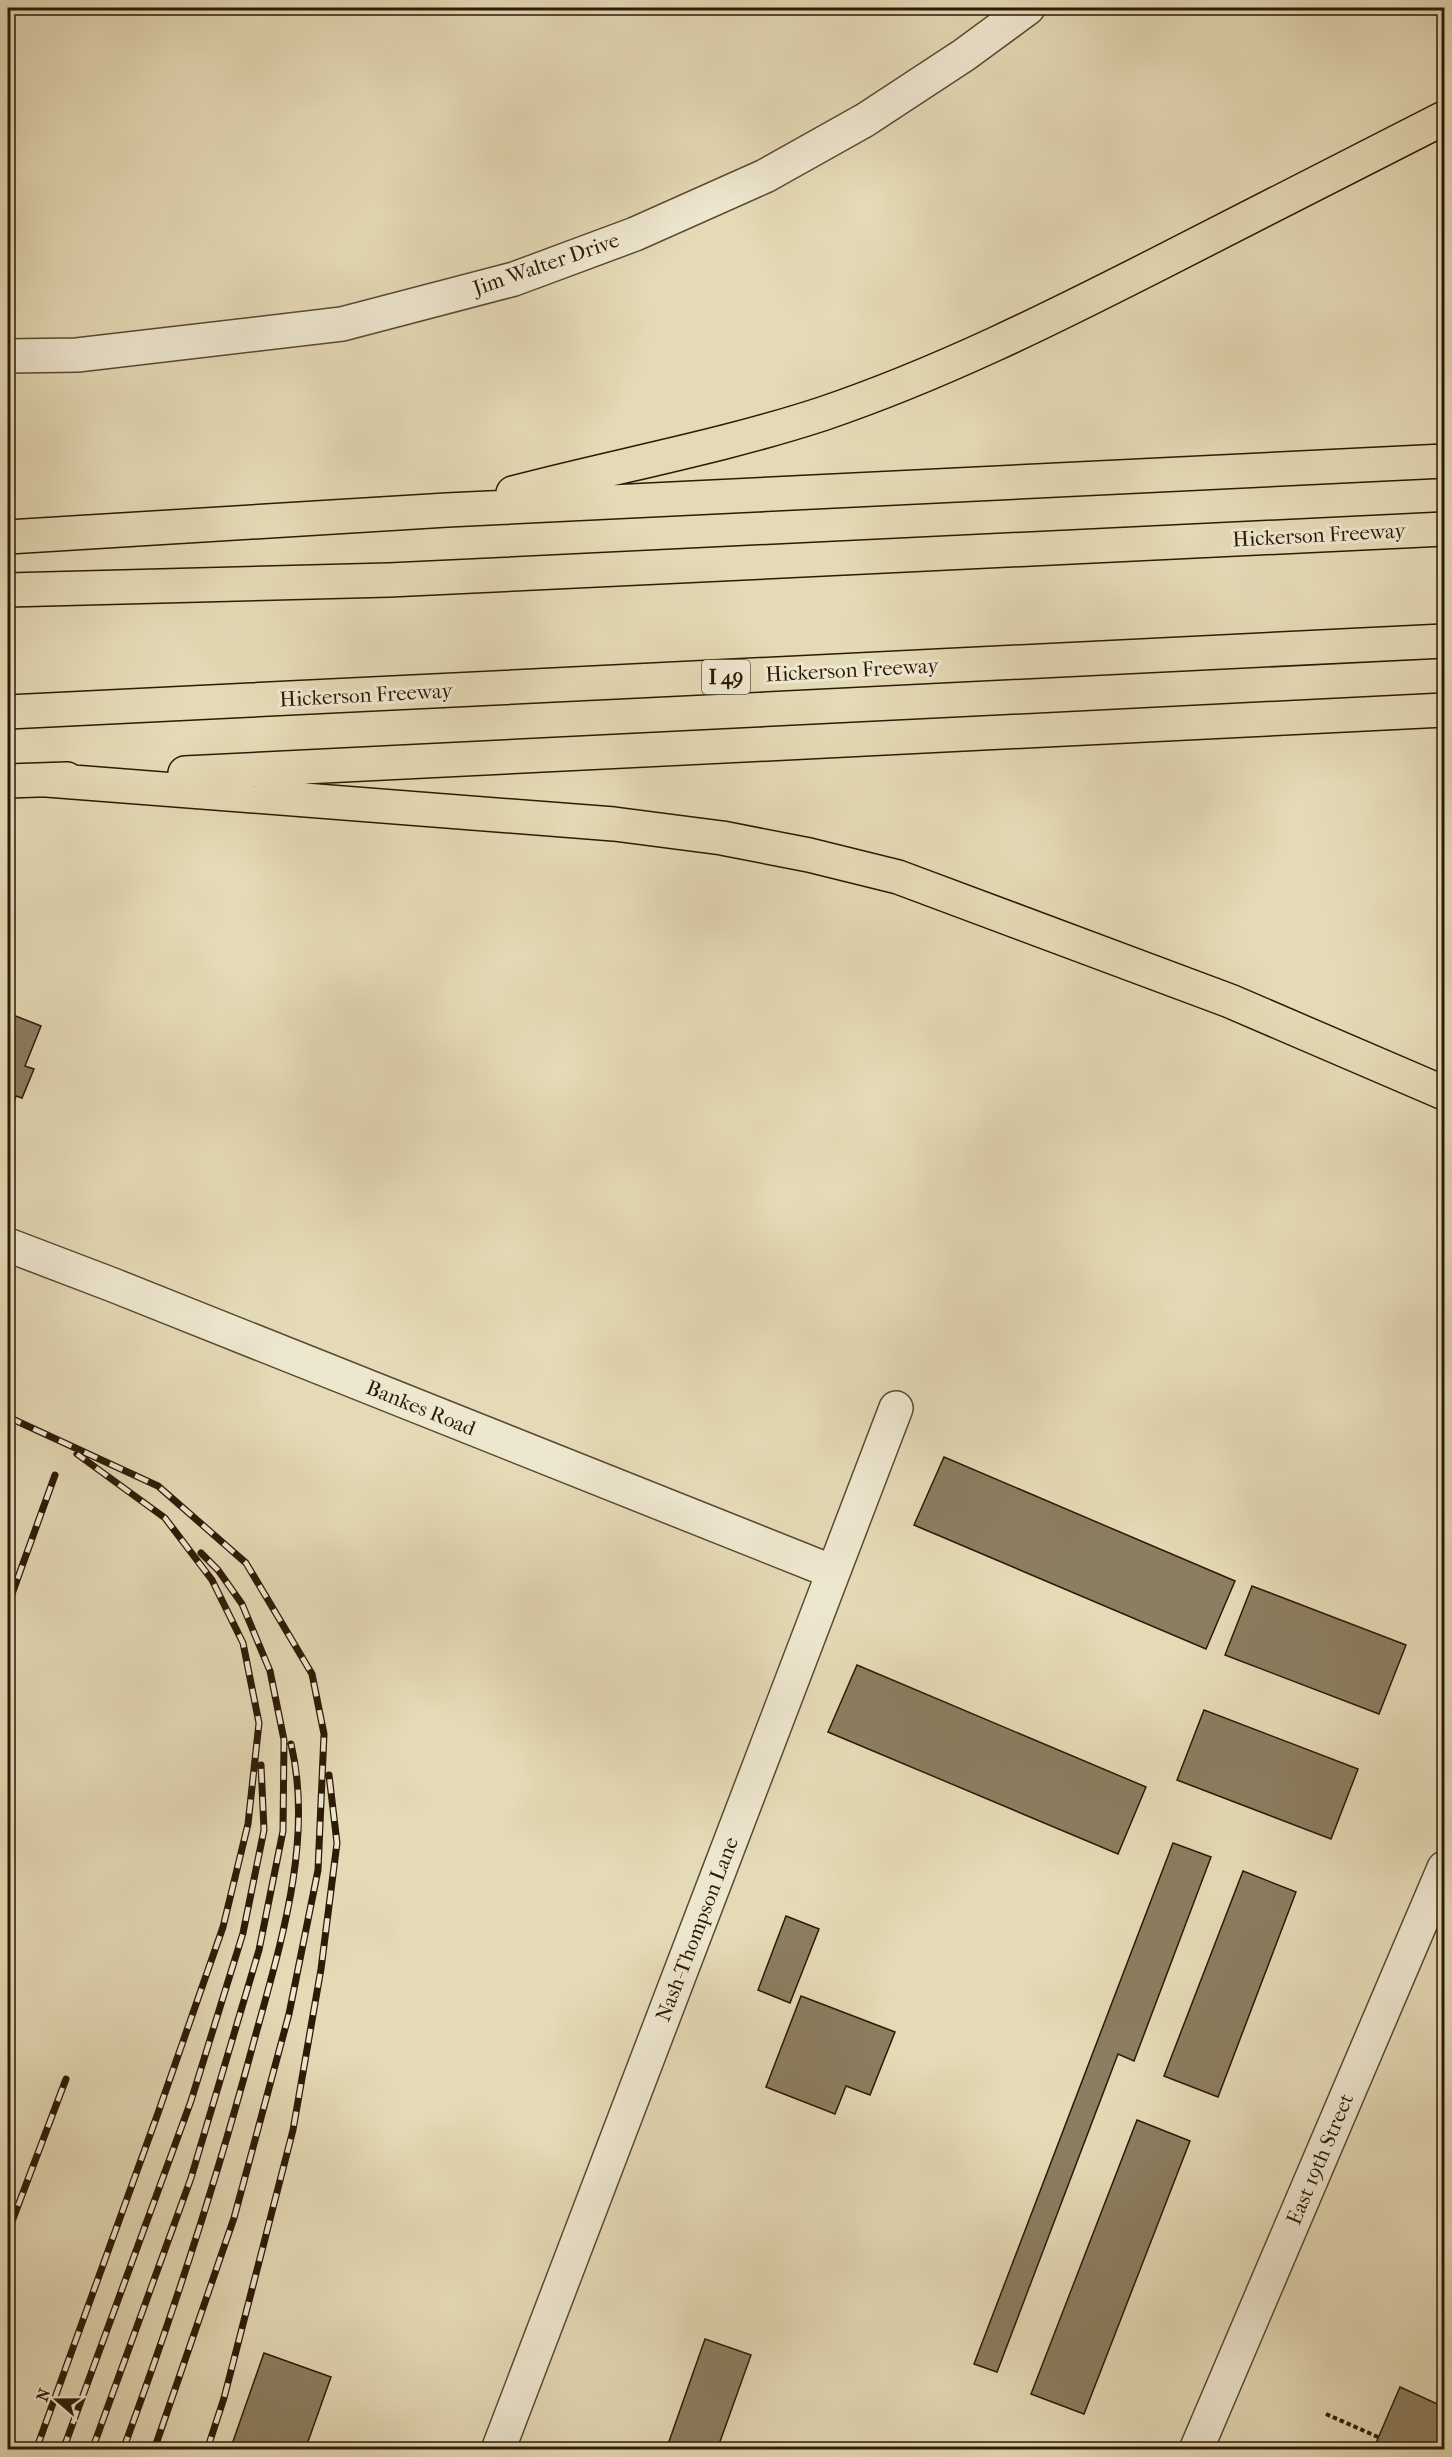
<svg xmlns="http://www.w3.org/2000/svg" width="1452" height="2457" font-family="'IM FELL French Canon',serif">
	<rect width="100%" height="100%" fill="#e5dab6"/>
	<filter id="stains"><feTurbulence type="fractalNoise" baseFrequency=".00333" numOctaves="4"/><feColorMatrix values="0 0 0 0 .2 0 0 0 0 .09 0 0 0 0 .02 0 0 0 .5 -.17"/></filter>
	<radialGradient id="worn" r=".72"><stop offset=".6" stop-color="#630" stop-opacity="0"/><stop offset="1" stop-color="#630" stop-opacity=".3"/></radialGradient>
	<path fill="#8c7e61" stroke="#2c1a05" stroke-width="1.5" d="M8,1013L41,1026L25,1066L34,1069L22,1098L16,1096L8,1117Z
		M944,1457L1235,1581L1206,1649L914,1525Z
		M1252,1586L1406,1645L1379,1714L1225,1655Z
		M857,1665L1146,1787L1118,1854L828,1732Z
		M1204,1710L1358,1769L1331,1839L1177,1780Z
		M1173,1843L1211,1857L1134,2061L1118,2054L997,2372L974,2364Z
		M1243,1871L1296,1892L1218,2097L1164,2076Z
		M786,1916L819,1929L790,2003L758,1990Z
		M801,1996L895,2032L870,2095L846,2086L835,2114L766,2087Z
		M1137,2120L1190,2141L1084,2414L1031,2394Z
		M705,2339L751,2355L717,2450H666Z
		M264,2353L331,2377L305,2450H230Z
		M1400,2387L1444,2407V2450H1373Z"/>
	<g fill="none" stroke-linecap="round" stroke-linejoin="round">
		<g stroke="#5a4a31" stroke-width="36">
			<path id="minor" d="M8,356L77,355L342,324L514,279L635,234L765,176L865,120L964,55L1028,8
				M8,1245L113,1285L833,1572
				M498,2450L896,1408"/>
		</g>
		<g stroke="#5a4a31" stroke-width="36">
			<path id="tertiary" d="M1196,2450L1444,1868"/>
		</g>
		<g stroke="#2c1a05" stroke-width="36">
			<path id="motorway" d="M513,493C616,466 721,447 822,414C940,374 1050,319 1160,263C1255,214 1350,166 1444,118
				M8,537L447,510L1444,461
				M8,590L389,580L1444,529
				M8,712L1444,641
				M185,773L1444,710
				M47,780L614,824L722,838L809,855L898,877L1230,1001L1444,1093
				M8,781L67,779"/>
		</g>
		<path stroke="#2c1a05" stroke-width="4" stroke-dasharray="4.5 3" stroke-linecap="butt" d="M1326,2414L1378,2437"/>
		<use href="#minor" stroke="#eee7d0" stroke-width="33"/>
		<use href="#tertiary" stroke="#eee7d0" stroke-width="33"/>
		<use href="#motorway" stroke="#e5dab6" stroke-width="33"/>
		<g stroke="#2c1a05" stroke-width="7">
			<path id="rail" d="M8,1417L158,1486L246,1563L312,1674L324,1734L318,1870L289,2014L234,2218L154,2450
				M8,1605L55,1475
				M8,2232L66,2079
				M36,2450L158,2113L223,1927L248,1824L259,1723L243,1643L212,1580L165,1518L77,1454
				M63,2450L191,2101L243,1933L264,1830L261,1765
				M92,2450L191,2178L259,1950L283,1831L284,1740L270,1671L242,1604L218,1570L201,1553
				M123,2450C171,2319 215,2186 251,2052C277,1955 315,1844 291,1744
				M207,2450L224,2398L293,2130L321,1969L337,1843L329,1775"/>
		</g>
		<use href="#rail" stroke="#eee7d0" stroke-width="4.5" stroke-dasharray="14" stroke-linecap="butt"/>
	</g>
	<g text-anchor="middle" stroke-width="6" stroke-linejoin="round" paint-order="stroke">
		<rect fill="#eee7d0" stroke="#665842" stroke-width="1.5" x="702" y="660" width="48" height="34" rx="4.5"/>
		<g font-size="20" font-weight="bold" fill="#2c1a05">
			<text x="726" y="684">I 49</text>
		</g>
		<g font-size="21" fill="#2c1a05" stroke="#eee7d0">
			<text transform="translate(546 264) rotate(-19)" y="7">Jim Walter Drive</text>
			<text transform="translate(1319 535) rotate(-3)" y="7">Hickerson Freeway</text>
			<text transform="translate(852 670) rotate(-3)" y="7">Hickerson Freeway</text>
			<text transform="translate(366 695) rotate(-3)" y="7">Hickerson Freeway</text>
			<text transform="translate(421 1408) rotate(22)" y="7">Bankes Road</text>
			<text transform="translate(697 1929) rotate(-69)" y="7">Nash-Thompson Lane</text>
			<text transform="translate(1320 2159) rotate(-67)" y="7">East 19th Street</text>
		</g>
	</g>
	<rect width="1452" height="2457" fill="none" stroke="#e5dab6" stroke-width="30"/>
	<rect x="9" y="9" width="1434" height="2439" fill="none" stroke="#2c1a05" stroke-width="3"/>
	<rect x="15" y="15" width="1422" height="2427" fill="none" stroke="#2c1a05" stroke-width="1.5"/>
	<g transform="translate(57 2400) rotate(290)" stroke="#eee7d0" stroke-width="4.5" paint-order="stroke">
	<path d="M0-4.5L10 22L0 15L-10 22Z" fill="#2c1a05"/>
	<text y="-9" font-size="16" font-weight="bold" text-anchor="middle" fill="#2c1a05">N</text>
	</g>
	<rect width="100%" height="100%" filter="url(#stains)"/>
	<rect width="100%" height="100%" fill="url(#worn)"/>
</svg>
